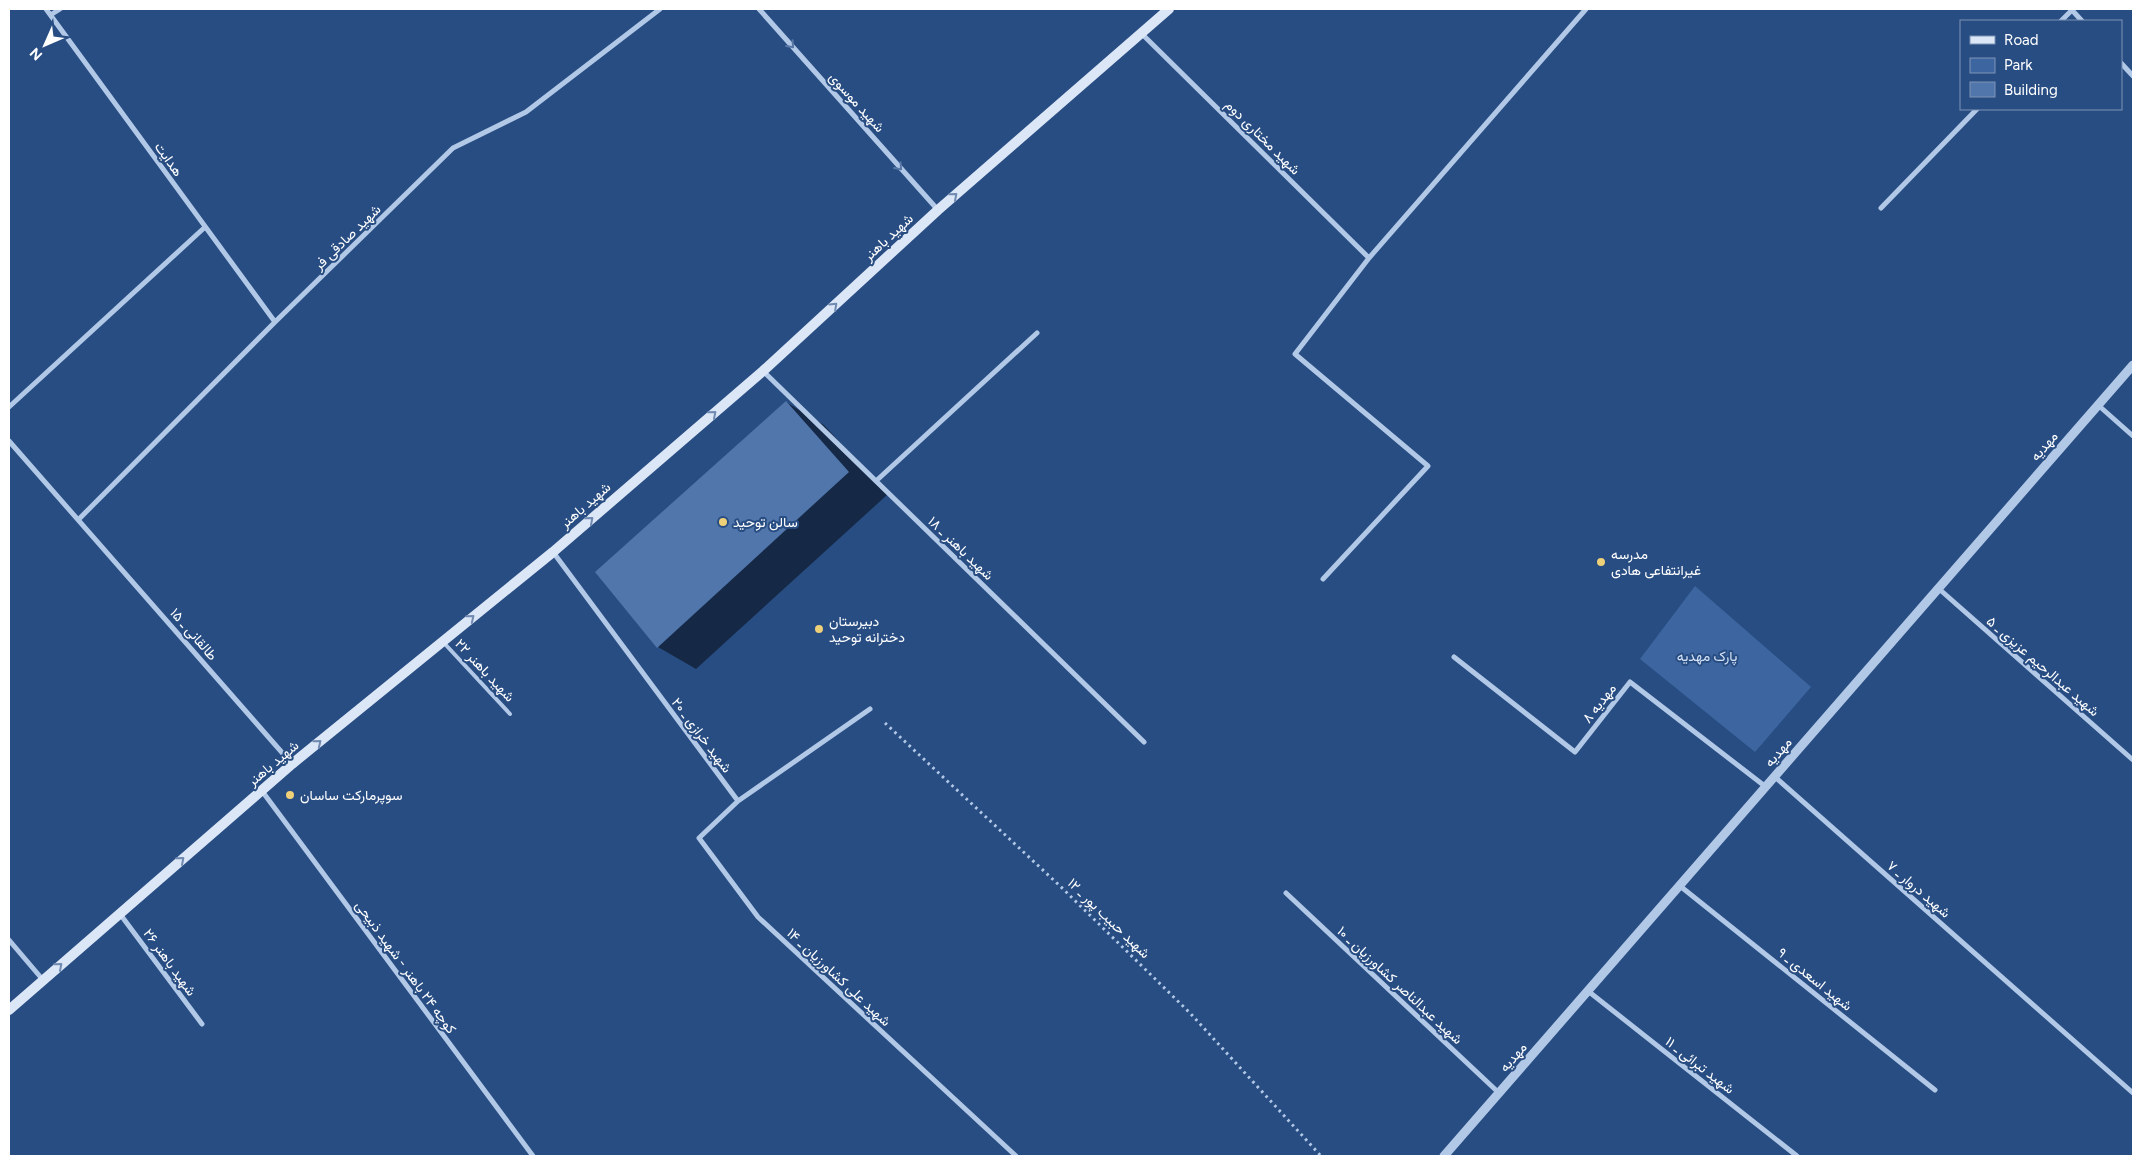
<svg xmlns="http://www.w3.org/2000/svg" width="2142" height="1165" font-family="Figtree,Vazirmatn,sans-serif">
	<rect width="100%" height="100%" fill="#284d83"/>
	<path fill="#3d66a0" d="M1695,586L1811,687L1755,752L1640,659Z"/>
	<path fill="#0007" d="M786,402L824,425L887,495L696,669L658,647Z"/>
	<path fill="#5176ab" d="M786,401L849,472L657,648L595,572Z"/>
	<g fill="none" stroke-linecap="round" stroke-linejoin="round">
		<path stroke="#b2c8e7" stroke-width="3" stroke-dasharray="2.5 4" stroke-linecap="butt" d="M885,723L1060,886L1190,1013L1321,1156"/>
		<path stroke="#b2c8e7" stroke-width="4" d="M444,643L510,714"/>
		<path stroke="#b2c8e7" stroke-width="5" d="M46,9L275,322
			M759,9L938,210
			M2071,9L2082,21
			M52,14L60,9
			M2061,21L2072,10
			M1141,33L1369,258
			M2121,63L2133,76
			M1881,208L1977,109
			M763,371L1144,742
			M2098,405L2133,436
			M9,407L204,228
			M9,441L292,764
			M876,481L1037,333
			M79,519L275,322L453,148L526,112L660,9
			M553,552L738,801L870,709
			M1323,579L1428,466L1295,354L1369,258L1586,9
			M1938,588L2133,760
			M1454,657L1575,752L1630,682L1766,787
			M1775,777L2133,1093
			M262,791L533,1156
			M738,801L699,838L758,917L1016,1156
			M1680,886L1935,1090
			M1286,893L1499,1093
			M120,914L202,1024
			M9,940L43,980
			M1588,991L1797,1156"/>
		<path stroke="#b2c8e7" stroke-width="9" d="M1444,1156L2133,365"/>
		<path stroke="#dbe6f6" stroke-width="10" d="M9,1010L292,764L553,552L763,371L938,210L1169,9"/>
	</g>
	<defs><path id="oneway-chevron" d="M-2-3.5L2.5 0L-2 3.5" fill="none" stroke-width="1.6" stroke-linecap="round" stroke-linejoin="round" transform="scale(1.25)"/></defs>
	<g stroke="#5878a6">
		<use href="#oneway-chevron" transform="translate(791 45) rotate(48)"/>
		<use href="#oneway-chevron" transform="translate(899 167) rotate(48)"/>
	</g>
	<g stroke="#708ab1">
		<use href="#oneway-chevron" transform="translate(954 196) rotate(-41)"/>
		<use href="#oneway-chevron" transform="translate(834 306) rotate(-43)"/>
		<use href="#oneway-chevron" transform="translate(713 414) rotate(-41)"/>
		<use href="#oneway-chevron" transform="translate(590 520) rotate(-41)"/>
		<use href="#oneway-chevron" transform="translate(471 618) rotate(-39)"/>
		<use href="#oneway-chevron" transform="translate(318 743) rotate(-39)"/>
		<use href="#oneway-chevron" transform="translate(181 860) rotate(-41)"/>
		<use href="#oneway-chevron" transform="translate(59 966) rotate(-41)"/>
	</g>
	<g fill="#eed078" stroke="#284d83" stroke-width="2">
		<circle cx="723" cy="522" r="5"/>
		<circle cx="1601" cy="562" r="5"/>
		<circle cx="819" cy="629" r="5"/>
		<circle cx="290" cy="795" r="5"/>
	</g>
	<g text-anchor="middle" stroke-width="4" stroke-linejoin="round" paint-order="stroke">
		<g font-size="14" fill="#fff" stroke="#284d83">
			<text transform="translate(857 102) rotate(48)" y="5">شهید موسوی</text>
			<text transform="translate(1263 137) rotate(45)" y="5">شهید مختاری دوم</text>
			<text transform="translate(169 159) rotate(55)" y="5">هدایت</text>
			<text transform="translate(347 237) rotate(-44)" y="5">شهید صادقی فر</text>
			<text transform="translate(888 237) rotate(-43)" y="5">شهید باهنر</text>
			<text transform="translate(2044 446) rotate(-49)" y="5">مهدیه</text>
			<text transform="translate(585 505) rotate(-41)" y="5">شهید باهنر</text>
			<text transform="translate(961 548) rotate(44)" y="5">شهید باهنر ـ ۱۸</text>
			<text transform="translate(194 634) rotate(49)" y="5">طالقانی ـ ۱۵</text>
			<text transform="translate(2043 666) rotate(41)" y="5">شهید عبدالرحیم عزیزی ـ ۵</text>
			<text transform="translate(485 670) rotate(47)" y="5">شهید باهنر ۲۲</text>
			<text transform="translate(1599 703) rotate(-52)" y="5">مهدیه ۸</text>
			<text transform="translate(702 735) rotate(53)" y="5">شهید خرازی ـ ۲۰</text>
			<text transform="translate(1778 752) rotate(-49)" y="5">مهدیه</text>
			<text transform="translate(273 763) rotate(-40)" y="5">شهید باهنر</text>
			<text transform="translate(1919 889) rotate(41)" y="5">شهید دروار ـ ۷</text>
			<text transform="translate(1109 918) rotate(44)" y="5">شهید حبیب پور ـ ۱۲</text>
			<text transform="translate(170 962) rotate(54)" y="5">شهید باهنر ۲۶</text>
			<text transform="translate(406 967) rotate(54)" y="5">کوچه ۲۴ باهنر - شهید ذبیحی</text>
			<text transform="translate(839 977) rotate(43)" y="5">شهید علی کشاورزیان ـ ۱۴</text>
			<text transform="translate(1815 979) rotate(39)" y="5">شهید اسعدی ـ ۹</text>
			<text transform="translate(1400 985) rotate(43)" y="5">شهید عبدالناصر کشاورزیان ـ ۱۰</text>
			<text transform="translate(1513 1057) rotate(-49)" y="5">مهدیه</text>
			<text transform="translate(1700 1065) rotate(38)" y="5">شهید تبرائی ـ ۱۱</text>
		</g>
		<g font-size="14" fill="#fff" stroke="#284d83" text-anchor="start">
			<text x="733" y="527">سالن توحید</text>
			<text x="1611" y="559">مدرسه<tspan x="1611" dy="16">غیرانتفاعی هادی</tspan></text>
			<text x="829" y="626">دبیرستان<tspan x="829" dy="16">دخترانه توحید</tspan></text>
			<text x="300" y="800">سوپرمارکت ساسان</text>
		</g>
		<g font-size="14" fill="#d5e3f6" stroke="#284d83">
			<text x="1707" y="661">پارک مهدیه</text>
		</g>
	</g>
	<rect width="2142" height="1165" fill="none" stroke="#ffffff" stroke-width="20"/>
	<rect x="1960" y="20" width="162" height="90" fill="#284d83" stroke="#7e94b5"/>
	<rect x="1970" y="36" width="25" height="8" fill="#dbe6f6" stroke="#7e94b5"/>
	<text x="2004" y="45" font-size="15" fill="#ffffff">Road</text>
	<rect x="1970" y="58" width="25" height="15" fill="#3d66a0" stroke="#7e94b5"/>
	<text x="2004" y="70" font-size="15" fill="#ffffff">Park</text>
	<rect x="1970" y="82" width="25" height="15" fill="#5176ab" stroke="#7e94b5"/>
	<text x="2004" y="95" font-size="15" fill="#ffffff">Building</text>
	<g transform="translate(45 45) rotate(225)" stroke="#284d83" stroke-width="4" paint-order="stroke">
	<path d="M0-4L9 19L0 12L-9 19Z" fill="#ffffff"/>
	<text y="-8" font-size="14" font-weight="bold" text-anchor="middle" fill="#ffffff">N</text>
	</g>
</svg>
